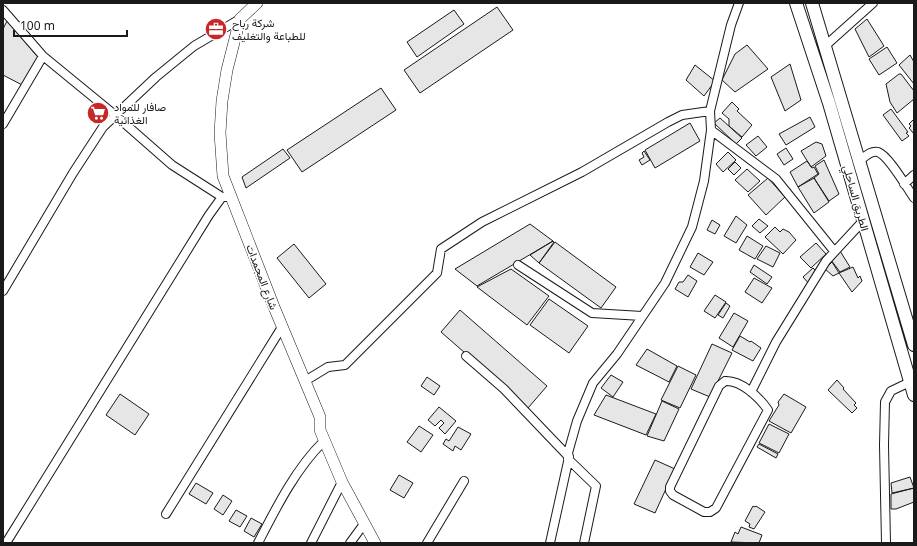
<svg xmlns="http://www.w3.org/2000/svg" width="917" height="546" font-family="'Noto Sans',Vazirmatn,sans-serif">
	<rect width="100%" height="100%" fill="#fff"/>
	<path fill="#e6e6e6" stroke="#1a1a1a" d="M497,7L513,30L420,93L404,70Z
		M454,10L464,24L417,57L407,42Z
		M867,19L884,46L869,57L855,29Z
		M7,21L43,63L26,87L3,75V29Z
		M747,45L768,69L735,92L722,80L735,54Z
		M887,47L897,63L879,75L869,59Z
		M910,55L914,62V84L899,65Z
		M790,64L801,100L785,111L771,77Z
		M695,65L715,81L704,96L686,80Z
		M899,74H901L914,91V99L897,113L890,102L886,84Z
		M381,88L396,110L302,172L287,150Z
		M732,102L739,109L737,111L752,125L742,137L729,126V119L722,113Z
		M891,109L908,132L906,133L909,136L902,141L883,115Z
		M810,117L815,127L786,145L779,134Z
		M720,118L742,138L736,144L714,123Z
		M914,119V134L909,128L911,126L909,124Z
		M690,123L700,141L655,168L645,150Z
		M758,136L767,147L756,156L746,145Z
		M816,142L822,144L826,156L811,167L801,151Z
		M786,148L793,159L784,165L777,154Z
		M283,149L290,158L246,188L242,177Z
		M644,151L650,160L642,165L639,160L644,157L642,153Z
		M728,152L736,160L723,172L716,164Z
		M824,160L839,194L829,201L814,178L819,174L815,166Z
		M807,161L812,168L814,167L818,174L798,187L790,172Z
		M735,162L741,168L734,175L728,169Z
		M747,169L760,181L748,192L735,180Z
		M768,178L785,197L766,215L748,195Z
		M814,178L829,202L814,213L798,187Z
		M736,216L747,225L736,243L724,236Z
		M759,219L768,226L760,233L752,226Z
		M712,220L720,225L715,234L707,230Z
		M530,224L553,241L477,286L455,269Z
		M775,227L780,232L783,229L789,232L796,240L783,254L765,237Z
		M747,236L763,246L755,259L739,250Z
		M553,241L554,242L539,263L530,255Z
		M555,242L616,287L601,308L539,263Z
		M816,243L826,254L811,268L800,257Z
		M294,244L326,284L309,298L277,258Z
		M766,246L780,253L773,267L757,259Z
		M840,251L850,267L840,272L831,260Z
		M698,253L713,262L704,275L690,267Z
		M832,262L839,273L833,276L825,269Z
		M754,265L772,277L767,284L750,272Z
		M853,267L858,278L860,276L862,281L852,292L839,273Z
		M813,268L818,273L810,285L803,277Z
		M511,269L549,296L527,325L477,287Z
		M688,275L697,281L688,297L675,289L679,282H683Z
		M754,278L772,288L762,303L745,292Z
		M715,295L726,302L715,318L704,311Z
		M549,299L588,326L569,353L530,325Z
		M726,303L730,306L723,318L718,315Z
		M460,310L547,386L528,408L441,332Z
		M734,313L748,321L733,347L719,338Z
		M740,336L750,342L751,341L761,348L753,361L732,350Z
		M712,344L732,353L710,397L691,389Z
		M647,349L677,366L669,382L636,365Z
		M678,366L696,375L680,408L661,400Z
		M611,375L623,382L613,397L601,388Z
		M427,377L440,386L434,395L421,386Z
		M837,380L844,388L843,389L856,403L854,405L857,408L852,413L828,390Z
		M120,394L149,414L135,435L106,415Z
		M784,394L806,407L791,433L769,421L779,405L778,402Z
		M606,395L656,414L646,435L594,415Z
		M662,401L679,409L664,441L647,436Z
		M439,407L456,421L445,434L439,428L444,423L441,420L435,426L428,420Z
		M769,424L789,434L779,453L759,443Z
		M419,426L433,435L421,452L407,442Z
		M458,427L471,434L461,450L455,446L453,451L443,444L446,439L449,441Z
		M759,444L778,454L776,458L757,447Z
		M655,460L675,469L655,513L634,504Z
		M399,475L413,483L404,498L390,490Z
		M910,477L914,488L892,493L891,483Z
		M196,483L213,493L206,504L189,494Z
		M914,488V502L896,509H891V494Z
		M223,495L232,501L223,515L214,509Z
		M753,506L755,507L756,506L765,512L754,529L749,527L750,524L745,521Z
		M236,510L247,516L240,527L229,521Z
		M251,518L262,524L254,537L244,531Z
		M741,527L762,535L759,543L731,542L735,532L738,534Z"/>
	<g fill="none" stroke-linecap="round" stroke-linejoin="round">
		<g stroke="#1a1a1a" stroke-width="10">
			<path id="minor" d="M3,10L43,56L115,115L172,165L222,197
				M825,46L873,3
				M3,124L43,56
				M711,130L776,179L834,251
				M859,161C864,158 870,150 878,152C889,156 907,188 914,198
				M904,184L914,175
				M518,265L592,313L642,316
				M3,291L73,173L103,127L156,77L194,46L240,19
				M466,356L504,389L569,457
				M305,381L328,367L345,365L437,273L441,249L482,222L582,172L668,122L682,115L710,111
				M725,381C741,380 759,397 768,410L716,508L710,512H704L673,495L670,491V487L719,386Z
				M751,392L776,342L826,261L863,221
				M568,459L596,486L584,543
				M166,514L282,327
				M6,543L209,215L222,197H231
				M258,543C276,508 296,468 324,441
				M311,543L342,482
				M350,543L364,524
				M427,543L464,481
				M550,543L569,457L568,453L577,421L593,383L617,354L665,283L692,227L704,181L711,130L710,111L731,25L739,3
				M886,543L884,445L885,402L891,391L910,382"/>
		</g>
		<g stroke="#1a1a1a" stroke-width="12">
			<path id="major" d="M257,3L240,19L227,70L222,101L220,133L223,176L274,307L320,417V430L342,482L375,543"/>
		</g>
		<g stroke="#1a1a1a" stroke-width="14">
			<path id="highway" d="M796,3L829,103L914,395
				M812,3L914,345"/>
		</g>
		<use href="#minor" stroke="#fff" stroke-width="8"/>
		<use href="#major" stroke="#fff" stroke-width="11"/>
		<use href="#highway" stroke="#fff" stroke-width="12"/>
	</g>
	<defs>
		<g id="office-disc" transform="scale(1.15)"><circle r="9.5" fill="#c62828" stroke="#fff"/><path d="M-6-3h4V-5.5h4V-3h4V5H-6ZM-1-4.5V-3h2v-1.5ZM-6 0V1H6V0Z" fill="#fff"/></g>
		<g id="supermarket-disc" transform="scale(1.15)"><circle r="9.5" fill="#c62828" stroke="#fff"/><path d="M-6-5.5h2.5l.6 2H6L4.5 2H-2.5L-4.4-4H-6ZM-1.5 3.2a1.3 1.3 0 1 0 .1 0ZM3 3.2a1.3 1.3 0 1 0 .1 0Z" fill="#fff"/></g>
	</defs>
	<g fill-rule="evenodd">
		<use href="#office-disc" x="216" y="29"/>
		<use href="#supermarket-disc" x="98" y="113"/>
	</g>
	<g text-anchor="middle" stroke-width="3" stroke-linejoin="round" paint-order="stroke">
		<g font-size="11" fill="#1a1a1a" stroke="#fff" text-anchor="start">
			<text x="232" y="27">شركة رباح<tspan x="232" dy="13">للطباعة والتغليف</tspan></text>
			<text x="114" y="111">صافار للمواد<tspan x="114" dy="13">الغذائية</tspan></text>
		</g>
		<g font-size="11" fill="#1a1a1a" stroke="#fff">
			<text transform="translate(856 198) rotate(74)" y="4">الطريق الساحلي</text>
			<text transform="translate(262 277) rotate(69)" y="4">شارع المجمدات</text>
		</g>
	</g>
	<rect width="917" height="546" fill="none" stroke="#1a1a1a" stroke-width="8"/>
	<path d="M14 30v6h113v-6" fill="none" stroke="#1a1a1a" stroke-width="2"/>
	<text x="20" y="30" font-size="12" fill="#1a1a1a" stroke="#ffffff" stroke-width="3" paint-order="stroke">100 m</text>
</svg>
